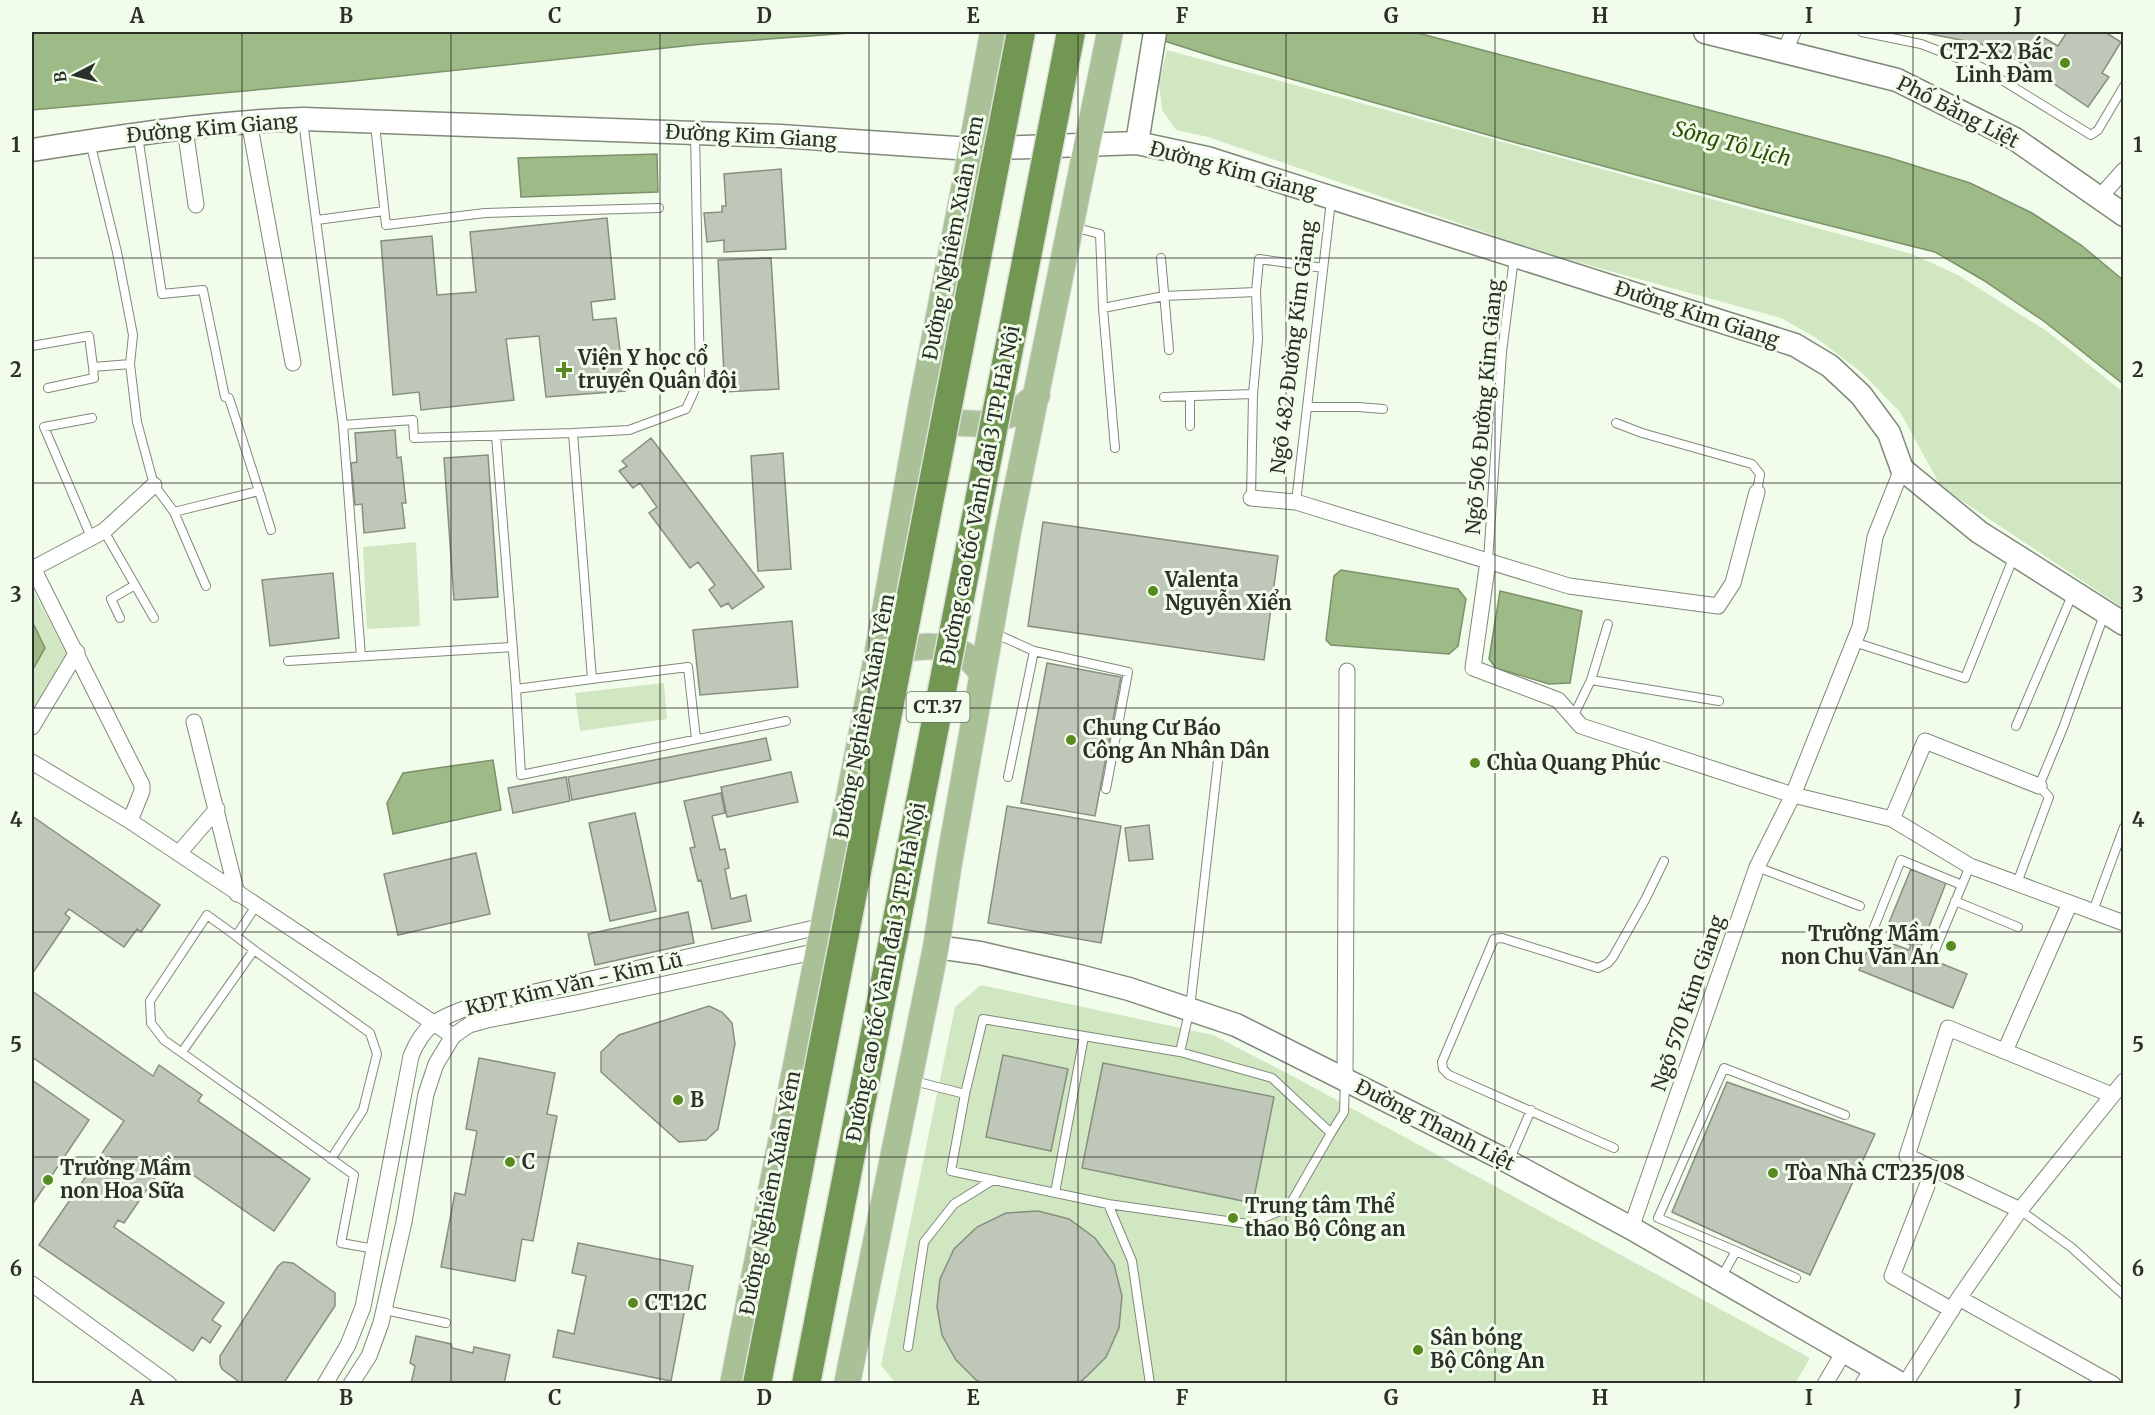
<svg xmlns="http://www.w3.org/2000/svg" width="2155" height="1415" font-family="Merriweather,serif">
	<rect width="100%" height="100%" fill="#f2fceb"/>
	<path fill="#d1e7c2" d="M1167,50L1912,254L1958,275L2048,332L2123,392V608L1941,487L1900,412L1861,372L1815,337L1781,318L1551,255L1208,137L1176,130L1162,110L1159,83Z
		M416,542L420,626L367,629L363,547Z
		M32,588L67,654L32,711Z
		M664,683L667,719L580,731L575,693Z
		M981,985L1213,1035L1298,1079L1810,1358L1795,1384H896L881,1365L955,1007Z"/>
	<path fill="#9dba87" stroke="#7b916b" stroke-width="1.5" d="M32,32H864L703,44L344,82L32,110Z
		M1136,32H1414L1887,157L1970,183L2032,213L2081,245L2123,280V384L2045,322L1983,280L1935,252L1759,208L1506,140L1221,59Z
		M657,154L658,192L521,197L518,158Z
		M1341,570L1458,589L1466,599L1458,646L1449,654L1331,645L1326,640L1334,576Z
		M1500,591L1582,611L1570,683L1549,684L1496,668L1489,659Z
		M32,621L45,648L32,671Z
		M493,760L501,810L393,834L387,803L403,773Z"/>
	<path fill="#bfc8b8" stroke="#868f80" stroke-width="1.5" d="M1920,32H2034L2058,46L2067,32H2105L2121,42L2102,73L2109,77L2088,107L2035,71L2008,55L1981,44Z
		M781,169L786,249L724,252V240L707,242L704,213L722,212V206H726L724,174Z
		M607,218L615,299L591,302L593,320L616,318L625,391L546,397L539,336L506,339L514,400L421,410L419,392L393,395L381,241L432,236L437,295L476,292L470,232Z
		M771,258L779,389L725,392L718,260Z
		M395,430L397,458L401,457L406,503H402L405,528L364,533L362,504L355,505L351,463L357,462L355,433Z
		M651,438L764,587L732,609L728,603L721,607L709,590L715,585L698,562L690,568L649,513L657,507L640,483L633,488L619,471L627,466L622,461Z
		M783,453L791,569L758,571L751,456Z
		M488,455L498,597L454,600L444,458Z
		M1043,522L1278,556L1264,660L1028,626Z
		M333,573L339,638L270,646L262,580Z
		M792,621L798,687L700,695L693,630Z
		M1047,663L1121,677L1095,816L1021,803Z
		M766,738L771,760L572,800L568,777Z
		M791,772L798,802L727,817L721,787Z
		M566,777L570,801L513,813L508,788Z
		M721,793L725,813L712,816L720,850L725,849L729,868L725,869L731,899L746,895L751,921L712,929L701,880L698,881L690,848L695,847L684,801Z
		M1007,806L1121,826L1101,943L988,923Z
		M635,813L656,911L610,921L589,823Z
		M32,816L160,905L141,932L137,929L124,947L69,909L65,914L70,918L32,974Z
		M1149,825L1153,859L1129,861L1125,828Z
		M476,853L490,914L398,935L384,874Z
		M1911,869L1946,883L1918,954L1967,974L1953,1008L1859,970L1873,936L1909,950L1911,945L1889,936L1893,927L1888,925Z
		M688,912L694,943L595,965L588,934Z
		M32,991L153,1076L159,1065L202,1095L198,1101L310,1179L274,1231L164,1155L161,1160L165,1163L124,1223L118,1220L114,1227L224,1303L212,1320L221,1326L210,1343L202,1337L193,1351L39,1245L124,1121L32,1057Z
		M709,1006L722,1012L732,1023L735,1044L718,1129L706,1140L679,1142L601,1072V1052L619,1035Z
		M1003,1055L1068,1069L1051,1151L986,1137Z
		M479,1058L555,1073L547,1114L557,1116L533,1241L522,1239L515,1281L441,1267L455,1193L465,1195L477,1131L466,1129Z
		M1103,1063L1274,1097L1253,1203L1082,1168Z
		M32,1080L89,1120L32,1205V1140L33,1137L32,1136Z
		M1727,1082L1875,1134L1810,1275L1672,1212Z
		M1038,1211L1069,1219L1095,1238L1114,1264L1122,1296L1119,1328L1106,1357L1083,1380L1076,1384H984L976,1380L956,1360L942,1335L937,1307L940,1279L954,1249L977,1227L1006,1213Z
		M578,1243L693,1266L671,1381L553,1357L558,1330L574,1334L586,1276L572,1273Z
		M283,1262L293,1263L335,1293V1306L283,1384H242L222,1369L220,1364V1356L278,1266Z
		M416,1336L451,1344L452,1348L473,1353L474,1347L510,1355L504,1384H411L415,1366L410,1363Z"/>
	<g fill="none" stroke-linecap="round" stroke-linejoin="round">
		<g stroke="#80897a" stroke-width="10">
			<path id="lane" d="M1862,32L1921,44L1981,67L2091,135L2098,130L2124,86
				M303,121L343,425L413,420L414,438L573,433
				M375,125L386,225L485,213L659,208
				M695,135L700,378L686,409L629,430L573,433L592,679L688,667L696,739
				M138,136L162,294L203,290L225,397L229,398L259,491L174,512
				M90,142L117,252L133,335L130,364L137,422L154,485L174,512L206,586
				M317,220L384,211
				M1073,227L1100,234L1103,308L1115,448
				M1161,258L1169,350
				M1103,308L1164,296L1256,292
				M32,346L89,336L93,367L130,364
				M48,388L94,378L93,367
				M1164,397L1253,394
				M1307,407H1358L1383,409
				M1616,423L1642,433L1752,464L1760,474L1757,492
				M343,425L361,656
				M1190,426V396
				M496,436L516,689
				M259,491L271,530
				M1251,498L1253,394L1258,339L1256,292L1259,259L1323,268
				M1296,502L1331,201
				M104,531L154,618
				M91,537L44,427L92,418
				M1488,561L1502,352L1514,258
				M120,618L111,599L135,585
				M994,633L1034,651
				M1854,642L1965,678L2014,556
				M288,661L512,647
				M592,679L516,689L521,775L786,721
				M1591,680L1608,624
				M1573,717L1591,680L1719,701
				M2016,726L2073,593
				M1008,777L1034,651L1128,672L1106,789
				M1757,867L1860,906
				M2017,883L2049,797L2039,786L2063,728L2104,615
				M1955,901L2018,927
				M256,906L236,936L207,915L150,1001L151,1023L164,1040L354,1175L341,1243L375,1249
				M2093,911L2124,827
				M1871,935L1901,860L1962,885
				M254,950L370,1033L377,1054L363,1110L331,1159
				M1935,950L1970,866
				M182,1052L254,950L236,936
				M1180,1052L1272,1078L1331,1133L1344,1112L1345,1082
				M914,1081L965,1094L951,1171L1108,1204L1248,1224L1288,1208L1331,1133
				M965,1094L983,1019L1084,1036
				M1614,1148L1449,1075L1443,1069L1442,1062L1494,939L1502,938L1598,968L1608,963L1613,957L1645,900L1664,861
				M1509,1161L1531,1110
				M1055,1193L1084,1036L1180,1052L1190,1008L1219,752
				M1108,1204L1132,1261L1150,1384
				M2020,1210L2071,1247L2124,1295
				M1736,1251L1796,1278
				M1721,1278L1736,1251L1658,1218L1724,1068L1845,1115
				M385,1310L446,1323
				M908,1347L924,1242L954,1204L993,1180"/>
		</g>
		<g stroke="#80897a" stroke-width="17">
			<path id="street" d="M1784,53L1793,32
				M249,121L293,363
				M185,129L196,205
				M2100,197L2124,170
				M1251,498L1296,502L1569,586L1718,606L1733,583L1757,492
				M1488,561L1473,668L1558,700L1581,726L1793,795L1892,819L1970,866L2124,923
				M33,568L142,785V791L130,821
				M32,569L104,531L154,485
				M194,722L237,894
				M32,727L77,652
				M32,762L130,821L453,1036
				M1892,819L1925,741L2039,786
				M179,853L217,809
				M2005,1051L2070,903
				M1345,1079L1347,671
				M1934,1168L1892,1276L1952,1310
				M2020,1210L1907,1156L1948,1028L2112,1095
				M1631,1228L1757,867L1793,795L1860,627L1875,537L1902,469
				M32,1284L169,1384
				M1959,1298L2113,1384
				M325,1384L348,1345L363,1307L411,1056C424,1024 438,1019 469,1007L823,926
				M351,1384L369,1356L381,1323L404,1222L426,1094L436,1064L453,1036L469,1025L487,1020L581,1002L818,951
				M1825,1384L1845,1350
				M1863,1384L1873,1367
				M1905,1384L1959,1298L2020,1210L2124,1081"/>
		</g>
		<g stroke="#80897a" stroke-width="25">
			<path id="secondary" d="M1705,32L1897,80L2015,139L2124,215
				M1137,143L1155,32
				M32,150C121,136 212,122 303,119L780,136L971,149L1137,143L1207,158L1795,345L1830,366L1861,395L1889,433L1902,469L1979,532L2124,624
				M936,947L980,953L1075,975L1129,989L1236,1025L1509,1162L1631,1228L1901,1384"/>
		</g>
		<g stroke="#dddedd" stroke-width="28">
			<path id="primary" d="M930,403L959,423L982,424L1017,412L1037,395
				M881,655C908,647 939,641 965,655C971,659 977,667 982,672
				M733,1384L877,656L923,397L963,194L993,32
				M847,1384L936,947L949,863L1008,532L1110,32"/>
		</g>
		<use href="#lane" stroke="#fff" stroke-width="8"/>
		<use href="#street" stroke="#fff" stroke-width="15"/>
		<use href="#secondary" stroke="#fff" stroke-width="22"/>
		<use href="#primary" stroke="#aac197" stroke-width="26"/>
		<g stroke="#dddedd" stroke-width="31" stroke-linecap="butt">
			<path id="highway-bridge" d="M757,1384L1021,32
				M806,1384L1071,32"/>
		</g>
		<use href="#highway-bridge" stroke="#729752" stroke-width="28"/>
	</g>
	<path fill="none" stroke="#2c302a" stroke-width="1.5" stroke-opacity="0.55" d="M242,32V1384M451,32V1384M660,32V1384M869,32V1384M1078,32V1384M1286,32V1384M1495,32V1384M1704,32V1384M1913,32V1384M32,258H2124M32,483H2124M32,708H2124M32,932H2124M32,1157H2124"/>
	<g fill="#588a20" stroke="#f2fceb" stroke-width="2">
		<circle cx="2065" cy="63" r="6"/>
		<path d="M561 361h6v6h6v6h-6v6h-6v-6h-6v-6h6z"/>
		<circle cx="1153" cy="591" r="6"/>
		<circle cx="1071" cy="740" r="6"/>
		<circle cx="1475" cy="763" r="6"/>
		<circle cx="1951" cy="946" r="6"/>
		<circle cx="678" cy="1100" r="6"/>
		<circle cx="510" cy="1162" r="6"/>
		<circle cx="1773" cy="1173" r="6"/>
		<circle cx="48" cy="1180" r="6"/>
		<circle cx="1233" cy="1218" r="6"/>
		<circle cx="633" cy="1303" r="6"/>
		<circle cx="1418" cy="1350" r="6"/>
	</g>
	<g text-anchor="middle" stroke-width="6" stroke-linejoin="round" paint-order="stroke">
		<rect fill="#f2fceb" stroke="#676d64" stroke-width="1.5" x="906.5" y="692" width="63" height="30" rx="4.5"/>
		<g font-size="18" font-weight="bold" fill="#2c302a">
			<text x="938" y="713">CT.37</text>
		</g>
		<g font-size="20" font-weight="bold" fill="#2c302a" stroke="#f2fceb" text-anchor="start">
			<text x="2053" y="59" text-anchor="end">CT2-X2 Bắc<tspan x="2053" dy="23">Linh Đàm</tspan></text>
			<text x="578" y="365">Viện Y học cổ<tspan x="578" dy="23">truyền Quân đội</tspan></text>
			<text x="1165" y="587">Valenta<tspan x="1165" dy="23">Nguyễn Xiển</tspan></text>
			<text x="1083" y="735">Chung Cư Báo<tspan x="1083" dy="23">Công An Nhân Dân</tspan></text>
			<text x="1487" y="770">Chùa Quang Phúc</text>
			<text x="1939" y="941" text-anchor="end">Trường Mầm<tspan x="1939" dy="23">non Chu Văn An</tspan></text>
			<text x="690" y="1107">B</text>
			<text x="522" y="1169">C</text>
			<text x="60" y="1175">Trường Mầm<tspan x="60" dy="23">non Hoa Sữa</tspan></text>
			<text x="1785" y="1180">Tòa Nhà CT235/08</text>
			<text x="1245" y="1213">Trung tâm Thể<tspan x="1245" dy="23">thao Bộ Công an</tspan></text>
			<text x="645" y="1310">CT12C</text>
			<text x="1430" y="1345">Sân bóng<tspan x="1430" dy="23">Bộ Công An</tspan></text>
		</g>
		<g font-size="20" fill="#2c302a" stroke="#f2fceb">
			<text transform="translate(1958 112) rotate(27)" y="7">Phố Bằng Liệt</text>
			<text transform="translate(212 128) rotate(-5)" y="7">Đường Kim Giang</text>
			<text transform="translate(751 136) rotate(3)" y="7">Đường Kim Giang</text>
			<text transform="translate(1233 170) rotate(15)" y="7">Đường Kim Giang</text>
			<text transform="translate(953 238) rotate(-79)" y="7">Đường Nghiêm Xuân Yêm</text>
			<text transform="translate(1697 314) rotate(18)" y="7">Đường Kim Giang</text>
			<text transform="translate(1293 347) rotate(-83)" y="7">Ngõ 482 Đường Kim Giang</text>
			<text transform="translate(1484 407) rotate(-85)" y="7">Ngõ 506 Đường Kim Giang</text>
			<text transform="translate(980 495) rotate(-79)" y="7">Đường cao tốc Vành đai 3 TP. Hà Nội</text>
			<text transform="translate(864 716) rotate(-79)" y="7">Đường Nghiêm Xuân Yêm</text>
			<text transform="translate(886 972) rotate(-79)" y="7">Đường cao tốc Vành đai 3 TP. Hà Nội</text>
			<text transform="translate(574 984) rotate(-13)" y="7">KĐT Kim Văn - Kim Lũ</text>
			<text transform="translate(1688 1003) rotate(-71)" y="7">Ngõ 570 Kim Giang</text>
			<text transform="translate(1435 1125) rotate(27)" y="7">Đường Thanh Liệt</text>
			<text transform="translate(770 1193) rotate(-79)" y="7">Đường Nghiêm Xuân Yêm</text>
		</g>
		<g font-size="21" font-style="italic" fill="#2b4d00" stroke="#f2fceb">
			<text transform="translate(1732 144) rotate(15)" y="7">Sông Tô Lịch</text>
		</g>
	</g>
	<rect width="2155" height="1415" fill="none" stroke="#f2fceb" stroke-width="66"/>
	<g transform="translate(75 75) rotate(263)" stroke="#f2fceb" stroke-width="4.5" paint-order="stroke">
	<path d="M0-4.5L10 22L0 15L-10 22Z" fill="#2c302a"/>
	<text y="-9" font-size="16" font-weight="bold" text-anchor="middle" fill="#2c302a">B</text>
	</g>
	<rect x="33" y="33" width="2089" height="1349" fill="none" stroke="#2c302a" stroke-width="2"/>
	<g font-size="20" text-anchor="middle" font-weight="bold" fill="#2c302a">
		<text x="137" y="23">A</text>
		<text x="346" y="23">B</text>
		<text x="555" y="23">C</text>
		<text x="764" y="23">D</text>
		<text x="973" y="23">E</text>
		<text x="1182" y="23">F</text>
		<text x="1391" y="23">G</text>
		<text x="1600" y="23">H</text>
		<text x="1809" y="23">I</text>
		<text x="2018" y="23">J</text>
		<text x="16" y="152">1</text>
		<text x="2138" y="152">1</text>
		<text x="16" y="377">2</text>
		<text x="2138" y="377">2</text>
		<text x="16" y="602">3</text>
		<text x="2138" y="602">3</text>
		<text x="16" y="827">4</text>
		<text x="2138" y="827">4</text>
		<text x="16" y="1052">5</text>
		<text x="2138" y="1052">5</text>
		<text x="16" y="1276">6</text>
		<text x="2138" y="1276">6</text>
		<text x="137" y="1405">A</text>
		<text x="346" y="1405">B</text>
		<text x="555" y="1405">C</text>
		<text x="764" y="1405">D</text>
		<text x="973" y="1405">E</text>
		<text x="1182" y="1405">F</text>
		<text x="1391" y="1405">G</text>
		<text x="1600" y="1405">H</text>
		<text x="1809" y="1405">I</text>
		<text x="2018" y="1405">J</text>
	</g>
</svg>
